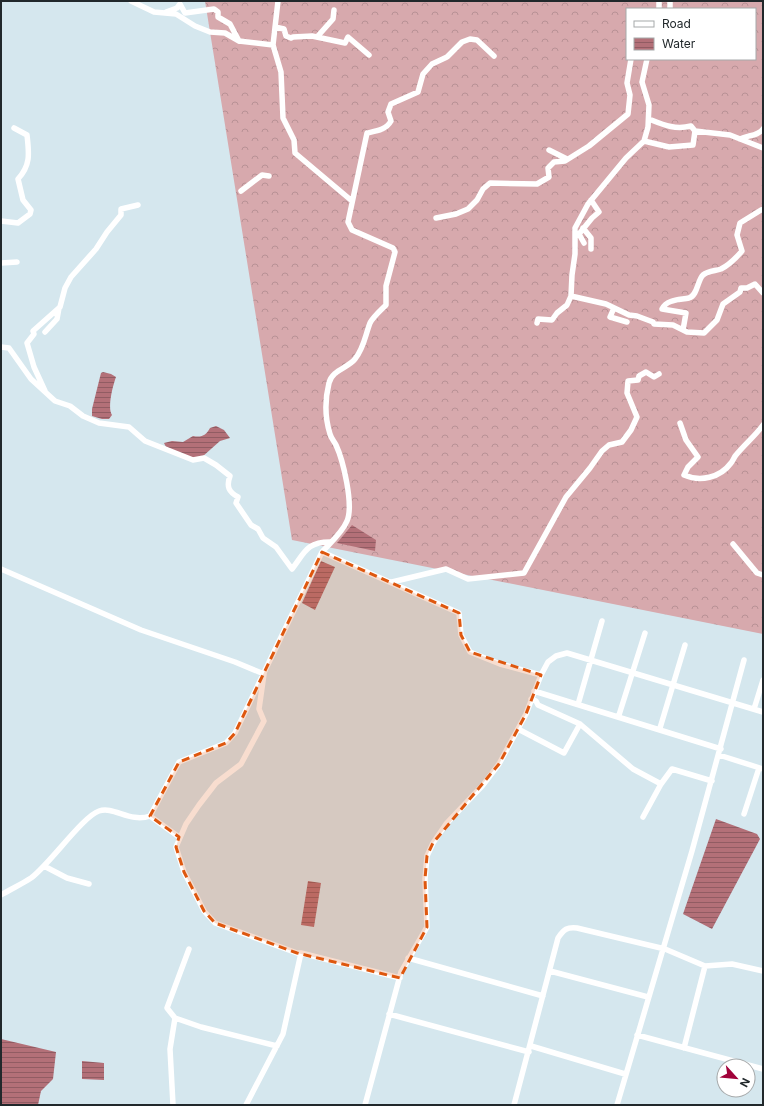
<svg xmlns="http://www.w3.org/2000/svg" width="764" height="1106" font-family="Inter,sans-serif">
	<defs>
		<pattern id="forest-crowns" width="20" height="18" patternUnits="userSpaceOnUse"><rect width="20" height="18" fill="#d7a9ad"/><path d="M2 6a3 3 0 1 1 6 0M12 15a3 3 0 1 1 6 0" fill="none" stroke="#b89195"/></pattern>
		<pattern id="water-rules" width="6" height="5" patternUnits="userSpaceOnUse"><rect width="6" height="5" fill="#b37078"/><path d="M0 2.5h6" fill="none" stroke="#915c63"/></pattern>
	</defs>
	<rect width="100%" height="100%" fill="#d5e7ee"/>
	<path fill="url(#forest-crowns)" fill-rule="evenodd" d="M205,1H763V634L292,540ZM627,9H755V59H627Z"/>
	<path fill="url(#water-rules)" d="M103,372L111,374L116,377C113,385 107,408 112,415L109,419H102L92,416V409L101,373Z
		M216,426L224,430L230,438L220,441L202,457L194,459L166,447L164,443L172,441L183,442L193,436C202,438 206,435 210,428Z
		M352,525L376,540L375,551L337,543Z
		M321,561L335,567L315,610L302,603Z
		M716,819L757,834L760,839L712,929L683,914Z
		M308,881L321,883L314,927L301,925Z
		M1,1039L56,1052L53,1079L41,1091L38,1105H1Z
		M82,1061L104,1063V1080L82,1079Z"/>
	<g fill="none" stroke-linecap="round" stroke-linejoin="round">
		<path stroke="#fff" stroke-width="5.5" d="M131,1L154,12L176,14L195,26L210,32L225,33L239,41L273,45L281,72L283,118L294,140L295,153L352,201
			M659,1V9
			M670,9V1
			M166,12L177,8L180,4L185,13L214,9L218,12V17L230,24L239,41
			M275,27L284,29L286,36L291,38L293,37L312,36L345,43L348,37L369,55
			M317,37L333,19L334,10
			M273,45L278,1
			M649,119C664,125 675,130 691,126L695,131
			M740,139C748,135 758,136 763,129
			M644,141L648,127L649,105L642,82L647,59
			M549,150L567,159
			M241,191L262,175L269,176
			M436,218L456,214L468,209L477,200L483,189L490,183L537,184L549,177L548,168L554,162L565,161L589,146L628,114L630,95L627,83L631,59
			M1,221L18,223L30,214L31,210L23,200L18,179C31,165 29,153 27,135L14,128
			M583,228L591,238V249
			M584,243L579,234L592,218L599,212L591,200
			M1,263L17,262
			M571,296L606,304L629,315L637,316L653,322L654,324L673,325L687,332L704,333L717,320L723,304L740,292L741,288H747L755,284L763,293
			M614,308L610,317L627,322
			M537,323L538,319L552,320L557,313L567,305L571,296L572,275L575,254V228L588,204L626,158L644,141L669,147L693,145L695,131L730,135L763,148
			M683,330L686,313L662,309C667,299 680,300 689,298C698,295 697,281 703,275C708,271 715,271 721,269C729,265 736,258 742,251L737,235L740,223L761,210
			M45,332L57,319L59,308
			M1,347L9,348L31,379L55,401L70,406L83,416L99,423L129,427L145,441L193,460L204,458L216,465L230,476C226,487 229,492 238,497L236,503L251,525L258,529L263,538L276,547L292,569C305,552 307,542 330,542
			M45,391L34,367L27,343L34,334L33,331L60,307L65,288L71,277L96,249L107,232L121,215V209L138,205
			M680,423L686,440L698,457L688,467L684,475C700,482 720,478 731,463C733,461 734,457 736,455C745,444 755,436 763,425
			M733,544L757,573L763,575
			M322,552L459,613L461,635L470,652L500,664L541,675
			M1,569L141,630L235,662L264,674L259,709L264,721L241,764L216,783L199,805L186,824L176,847L184,872L204,911L215,923L297,953H301
			M392,582L446,569L468,579L524,573L566,497L590,468L602,451L609,445L622,442L631,430L637,417L627,393L628,381L638,380L639,376L646,372L654,377L659,374
			M534,691L721,749
			M579,701L602,621
			M754,709L763,680
			M619,715L645,633
			M580,724L633,769L661,784
			M660,728L685,645
			M518,729L564,753L580,724L538,705L536,701L531,699
			M719,755L763,769
			M744,814L759,768
			M150,816L179,837
			M643,817L661,784L672,769L712,781
			M44,866L67,878L89,884
			M1,895C11,889 22,884 31,878C49,865 83,816 99,811C114,806 130,823 150,816L179,762L226,743L235,733L322,552C330,543 342,533 347,521C354,505 343,460 336,445C334,441 331,438 330,434C325,418 325,399 329,383C332,370 348,368 355,359C364,348 365,336 370,323C373,317 381,310 386,305V286L395,252L393,248L352,230L348,222L367,133C376,131 386,130 391,121L388,112L391,104L418,92L423,74L432,64L447,57L462,42L470,39L477,40L494,56
			M189,949L167,1008L175,1018L201,1027L277,1046
			M408,958L543,996
			M550,971L648,997
			M389,1014L529,1052
			M637,1035L763,1069
			M531,1046L625,1074
			M684,1048L705,966
			M173,1105L170,1049L175,1018
			M246,1105L283,1034L301,953L400,978
			M365,1105L401,972L427,927L425,879L427,856L433,843L446,824L483,785L499,764L526,714L541,675L548,662L556,656L567,653L763,712
			M514,1105L558,938C564,929 567,927 577,928L665,949L705,966L732,964L763,971
			M617,1105L692,851L744,660"/>
	</g>
	<path fill="#de570e" fill-opacity="0.2" stroke="#de570e" stroke-width="3" stroke-dasharray="8 5" stroke-linejoin="round" d="M322,552L459,613L461,635L470,652L541,675L526,714L499,764L433,843L427,856L425,879L427,927L400,978L297,953L215,923L204,911L184,872L176,847L179,837L150,816L179,762L226,743L235,733Z"/>
	<rect width="764" height="1106" fill="none" stroke="#21282b" stroke-width="4"/>
	<rect x="626" y="8" width="130" height="52" fill="#ffffff" stroke="#a6a9aa"/>
	<rect x="634" y="21" width="20" height="6" fill="#ffffff" stroke="#a6a9aa"/>
	<text x="662" y="28" font-size="12" fill="#21282b">Road</text>
	<rect x="634" y="38" width="20" height="12" fill="url(#water-rules)" stroke="#a6a9aa"/>
	<text x="662" y="48" font-size="12" fill="#21282b">Water</text>
	<g transform="translate(736 1078) rotate(117)"><circle r="19" fill="#ffffff" stroke="#a6a9aa"/>
	<path d="M0-3L7 15L0 10L-7 15Z" fill="#a1023a"/>
	<text y="-6" font-size="11" font-weight="bold" text-anchor="middle" fill="#21282b">N</text>
	</g>
</svg>
